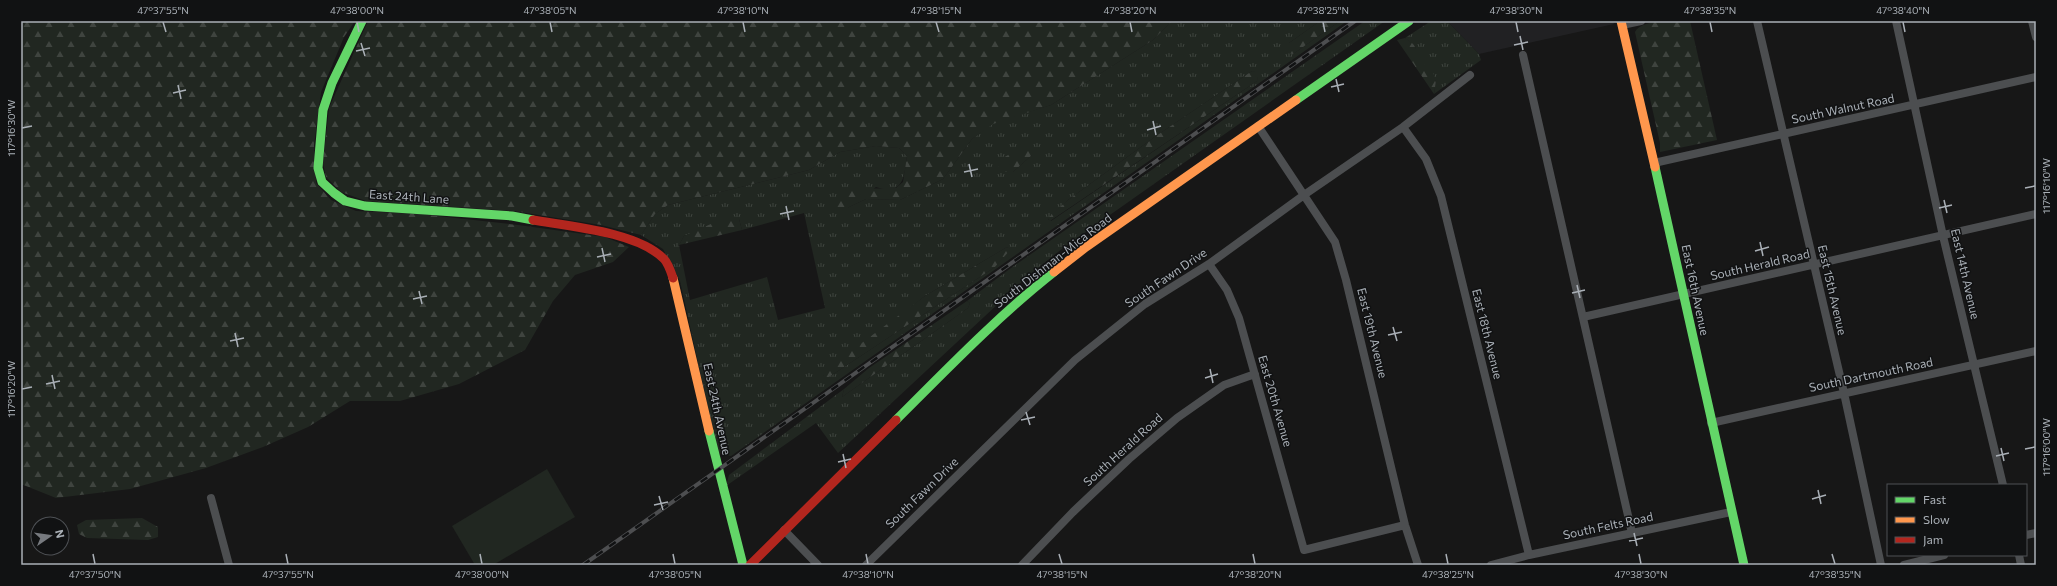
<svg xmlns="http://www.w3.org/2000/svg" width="2057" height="586" font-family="Commissioner,sans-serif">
	<defs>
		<pattern id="grass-tufts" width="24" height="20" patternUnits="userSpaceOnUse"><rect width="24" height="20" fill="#212721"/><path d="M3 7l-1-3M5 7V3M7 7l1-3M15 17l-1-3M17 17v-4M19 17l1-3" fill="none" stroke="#3f443f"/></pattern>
		<pattern id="forest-firs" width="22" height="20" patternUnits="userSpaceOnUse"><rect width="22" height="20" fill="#212721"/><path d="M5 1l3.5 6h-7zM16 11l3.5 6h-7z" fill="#3f443f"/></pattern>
	</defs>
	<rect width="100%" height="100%" fill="#171717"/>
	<path fill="#212123" d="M1447,21H1613L1614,24L1479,54Z"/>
	<path fill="url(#grass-tufts)" fill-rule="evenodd" d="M1172,21H1320L1289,43L1293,54L1340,21H1347L731,456L718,453L680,281L663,249L641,235L655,214L668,205L809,170L840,152L876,146L899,148L907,156C904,177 904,196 876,187L847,208L866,199L900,200L943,179L972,139L993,123L1051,105L1153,40ZM1252,71L1258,73L1257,81L1051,221L1048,219L1068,200L1156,136ZM1032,155L1013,172L998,166ZM804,213L825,308L778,320L767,277L690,300L679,245L684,236L739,219L742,230ZM1007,247L1010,249L995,267L829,377L823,376L925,296Z
		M1365,21H1385L1063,248L1028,276L838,453L816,423L726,486L729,475L844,389L842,397L968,308L970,303L967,301L1011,268Z
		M1431,21H1447L1479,54L1481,60L1434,94L1436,81L1417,58L1415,46L1405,38Z"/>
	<path fill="url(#forest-firs)" d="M21,21H355L344,37L321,92L314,145L316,183L331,200L356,211L419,214L518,225L605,237L629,247L613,262L575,275L553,301L525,350L459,384L400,401H350L308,427L263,447L206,468L130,489L56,498L21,484Z
		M368,21H1172L1153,40L1051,105L993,124L972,139L943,179L900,200L866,199L847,208L830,211L825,207C848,183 867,190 896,188L903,182L907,156L899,148L876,146L840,152L809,170L668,205L655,214L641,235L601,225L514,211L366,201L341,192L326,177L323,163L329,108Z
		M1320,21H1340L1293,54L1286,53L1289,43Z
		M1659,21H1690L1717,140L1660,152V143L1635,32C1639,24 1651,23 1659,21Z
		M1405,38C1408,40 1414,44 1415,47C1421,60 1415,60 1431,67L1436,81L1434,94L1397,40Z
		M1252,71L1259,72L1257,81L1050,221L1048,218L1068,200L1156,136Z
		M1025,145L1030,147L1032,155L1013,172H1004L998,166L1003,158Z
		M731,215L739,219L742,230L679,245L684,236Z
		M1007,247L1011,249L995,267L829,377H823L824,371L925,296Z
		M967,301L970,303L968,308L842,397L844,389L869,368Z
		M142,518L158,527V537L148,540L87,538L79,534L77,525L86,520Z"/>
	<path fill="#212721" d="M547,469L575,517L493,565H475L452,526Z"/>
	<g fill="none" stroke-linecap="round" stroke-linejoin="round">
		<path stroke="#4c4e50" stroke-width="8" d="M1757,21L1844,393L1881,565
			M1896,21L1943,236L2003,485
			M2032,21L2036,37
			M1622,25L1641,21
			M1523,55L1632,533
			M1258,126L1335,242L1346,280L1405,525L1418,565
			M1403,127L1426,159L1441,196L1529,555
			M1654,163L2036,77
			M1209,264L1227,290L1239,318L1304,550L1405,525
			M1583,317L2036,214
			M1711,423L2036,351
			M211,498L229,565
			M784,530L818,565
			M2026,535L2036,533
			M2019,555L2021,565
			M866,565L1075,360L1145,304L1209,264L1304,195L1403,127L1470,75
			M1022,565L1073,512L1129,459L1177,418L1224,385L1255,374
			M1491,565L1529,555L1731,512
			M1904,565L1944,555"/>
		<path stroke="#63d668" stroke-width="9" d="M362,21L332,83L323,110L318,168L322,182L334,193L345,201L365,206L512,216L533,220
			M1296,100L1409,21
			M1655,167L1744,565
			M896,420C947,369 997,317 1054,272
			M709,431L743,565"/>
		<path stroke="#ff974d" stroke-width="9" d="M1621,21L1655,167
			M1054,272L1086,247L1296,100
			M673,278L709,431"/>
		<path stroke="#b3261e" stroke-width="9" d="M533,220C568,226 638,232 664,259C668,263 671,272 673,278
			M750,565L896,420"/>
		<g stroke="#4d4e50" stroke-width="4">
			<path id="rail" d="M583,565L1355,21"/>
		</g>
		<use href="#rail" stroke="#111213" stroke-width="2.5" stroke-dasharray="8" stroke-linecap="butt"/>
	</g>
	<path fill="none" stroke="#aab0b7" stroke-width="1.5" d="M163,22L166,32M357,22L359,32M550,22L552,32M743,22L745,32M936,22L939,32M1130,22L1132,32M1323,22L1325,32M1516,22L1518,32M1710,22L1712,32M1903,22L1905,32M1520,36L1523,50M361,43L365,56M1514,45L1528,42M356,51L370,48M1336,79L1339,92M178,85L181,99M1331,87L1344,84M173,93L186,90M1153,121L1156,135M22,128L32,126M1147,130L1161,126M969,164L972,177M964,172L978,169M2025,188L2035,186M1944,200L1947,213M786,206L789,220M1939,208L1952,205M780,214L794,211M1760,242L1763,256M602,248L605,262M1755,251L1769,247M597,257L611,254M1577,285L1580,298M419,291L422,304M1572,293L1585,290M413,299L427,296M1393,327L1397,341M235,333L238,347M1388,335L1402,332M230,341L244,338M1210,369L1213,383M52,375L55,389M1205,378L1218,374M46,384L60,381M22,389L32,387M1026,412L1030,425M1021,420L1035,417M2001,448L2004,461M2025,449L2035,447M843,454L846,468M1996,456L2009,453M838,462L851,459M1818,490L1821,504M659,496L663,510M1812,499L1826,495M654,505L668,502M1634,533L1637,546M1629,541L1643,538M93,554L95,564M286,554L288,564M480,554L482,564M673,554L675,564M866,554L868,564M1059,554L1062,564M1253,554L1255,564M1446,554L1448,564M1639,554L1641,564M1832,554L1835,564"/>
	<g text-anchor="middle" stroke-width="3" stroke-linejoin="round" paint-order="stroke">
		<g font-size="12" fill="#aab0b7" stroke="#111213">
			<text transform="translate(1843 109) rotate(-12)" y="4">South Walnut Road</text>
			<text transform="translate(409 197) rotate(4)" y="4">East 24th Lane</text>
			<text transform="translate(1053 261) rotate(-38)" y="4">South Dishman-Mica Road</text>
			<text transform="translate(1760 265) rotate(-13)" y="4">South Herald Road</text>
			<text transform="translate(1965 274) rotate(77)" y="4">East 14th Avenue</text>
			<text transform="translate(1166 278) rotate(-34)" y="4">South Fawn Drive</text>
			<text transform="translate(1695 290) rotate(78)" y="4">East 16th Avenue</text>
			<text transform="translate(1832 290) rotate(77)" y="4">East 15th Avenue</text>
			<text transform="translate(1372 333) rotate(76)" y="4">East 19th Avenue</text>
			<text transform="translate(1487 334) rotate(76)" y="4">East 18th Avenue</text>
			<text transform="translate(1871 375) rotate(-12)" y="4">South Dartmouth Road</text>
			<text transform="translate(1275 401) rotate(74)" y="4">East 20th Avenue</text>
			<text transform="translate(717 409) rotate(78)" y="4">East 24th Avenue</text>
			<text transform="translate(1123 450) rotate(-42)" y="4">South Herald Road</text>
			<text transform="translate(922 493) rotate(-44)" y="4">South Fawn Drive</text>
			<text transform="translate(1608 526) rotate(-12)" y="4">South Felts Road</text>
		</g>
	</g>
	<rect width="2057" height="586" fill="none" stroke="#111213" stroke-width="44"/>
	<rect x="1887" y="484" width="140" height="72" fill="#111213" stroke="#4e5155"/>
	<rect x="1895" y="497" width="20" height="6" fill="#63d668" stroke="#4e5155"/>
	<text x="1923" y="504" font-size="12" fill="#aab0b7">Fast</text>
	<rect x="1895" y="517" width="20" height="6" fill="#ff974d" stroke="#4e5155"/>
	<text x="1923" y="524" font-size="12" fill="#aab0b7">Slow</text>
	<rect x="1895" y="537" width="20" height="6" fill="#b3261e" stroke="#4e5155"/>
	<text x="1923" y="544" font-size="12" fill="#aab0b7">Jam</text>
	<g transform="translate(50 536) rotate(77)"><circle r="19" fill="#111213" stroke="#4e5155"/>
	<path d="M0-3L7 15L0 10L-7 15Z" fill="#777a7f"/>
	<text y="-6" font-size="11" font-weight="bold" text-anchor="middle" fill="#aab0b7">N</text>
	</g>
	<rect x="22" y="22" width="2013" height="542" fill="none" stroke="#aab0b7" stroke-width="1.5"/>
	<g font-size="10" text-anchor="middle" fill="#aab0b7">
		<text x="163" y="14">47°37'55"N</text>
		<text x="357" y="14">47°38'00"N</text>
		<text x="550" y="14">47°38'05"N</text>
		<text x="743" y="14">47°38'10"N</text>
		<text x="936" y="14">47°38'15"N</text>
		<text x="1130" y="14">47°38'20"N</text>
		<text x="1323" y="14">47°38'25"N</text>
		<text x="1516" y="14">47°38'30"N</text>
		<text x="1710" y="14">47°38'35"N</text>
		<text x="1903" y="14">47°38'40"N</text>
		<text transform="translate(11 128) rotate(-90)" y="4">117°16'30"W</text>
		<text transform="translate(2046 186) rotate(-90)" y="4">117°16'10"W</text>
		<text transform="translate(11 389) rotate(-90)" y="4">117°16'20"W</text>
		<text transform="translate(2046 447) rotate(-90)" y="4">117°16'00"W</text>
		<text x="95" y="578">47°37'50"N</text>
		<text x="288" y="578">47°37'55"N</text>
		<text x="482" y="578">47°38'00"N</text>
		<text x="675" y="578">47°38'05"N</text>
		<text x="868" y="578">47°38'10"N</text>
		<text x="1062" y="578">47°38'15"N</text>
		<text x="1255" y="578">47°38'20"N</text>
		<text x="1448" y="578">47°38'25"N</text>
		<text x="1641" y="578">47°38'30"N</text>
		<text x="1835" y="578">47°38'35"N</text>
	</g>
</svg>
